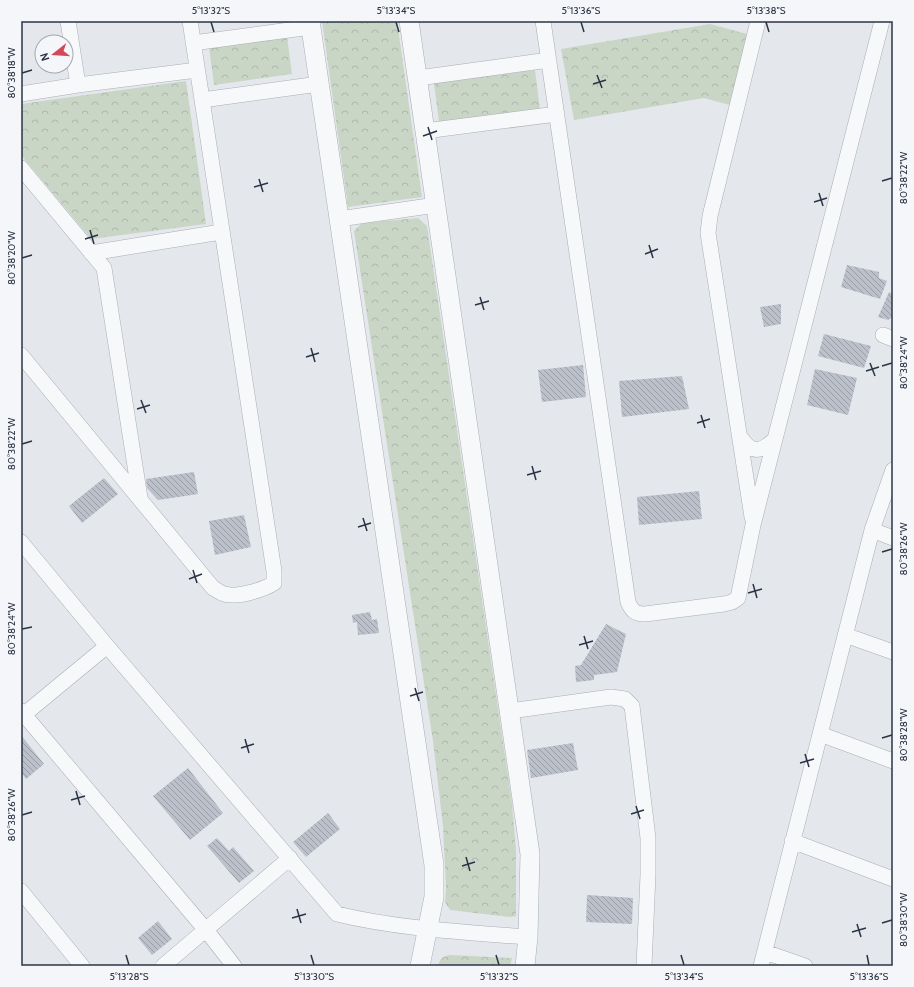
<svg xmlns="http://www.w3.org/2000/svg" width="914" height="987" font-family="Cabin,sans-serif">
	<defs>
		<pattern id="forest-crowns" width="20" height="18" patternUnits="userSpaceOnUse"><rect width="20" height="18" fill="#c9d6c5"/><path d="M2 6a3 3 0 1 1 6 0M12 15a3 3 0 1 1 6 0" fill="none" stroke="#adb8ab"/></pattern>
		<pattern id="building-back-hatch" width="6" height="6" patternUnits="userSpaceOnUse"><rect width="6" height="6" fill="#bbc0ca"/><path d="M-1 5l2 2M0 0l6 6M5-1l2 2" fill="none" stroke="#989da6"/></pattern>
	</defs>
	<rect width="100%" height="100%" fill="#e4e7ec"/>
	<path fill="url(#forest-crowns)" d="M322,21H397L422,197L348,207Z
		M710,24L747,34L730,105L704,98L574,120L561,49Z
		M287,37L292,74L214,85L209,47Z
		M535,70L540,109L439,122L434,83Z
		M186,81L206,224L91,239L21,155V104Z
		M418,218L427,226L512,803L516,851V916L510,917L450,910L445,902L446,888L443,826L433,741L354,231L362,223Z
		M450,955L512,958L510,966H438C440,959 443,956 450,955Z"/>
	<path fill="url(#building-back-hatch)" d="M847,265L879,272V278L887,281L880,299L841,287Z
		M889,292L893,294V317L888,320L878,317Z
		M781,304V324L764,327L760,307Z
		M824,334L871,346L864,368L818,356Z
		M583,365L586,397L542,402L538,370Z
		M815,369L857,378L848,415L807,405Z
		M682,376L689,409L622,417L619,381Z
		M194,472L198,494L158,500L147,488L146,479Z
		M104,478L118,494L82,523L69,506Z
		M699,491L702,519L639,525L637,497Z
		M244,515L251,547L215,555L209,521Z
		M370,612L372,620L377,619L379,633L358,635L357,622L353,623L352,615Z
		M606,624L626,634L617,672L594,675V680L576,682L575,666L581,665Z
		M21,735L44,764L26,779L21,772Z
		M573,743L578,770L531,778L527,750Z
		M188,768L223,813L190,840L153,796Z
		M328,813L340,829L306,857L293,842Z
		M217,838L229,851L233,847L254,871L239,883L207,846Z
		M587,895L633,898L632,924L586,922Z
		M158,921L172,939L152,955L138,938Z"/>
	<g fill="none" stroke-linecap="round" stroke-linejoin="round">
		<g stroke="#a9aeb7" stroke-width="16">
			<path id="minor" d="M68,21L78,85
				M543,21L628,602C632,611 635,614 645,614L724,604L732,602L738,598L753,525L882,21
				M193,43L311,27
				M418,78L549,60
				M21,94L78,85L197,70
				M202,100L319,84
				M425,131L557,114
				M21,168L104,268L140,498
				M339,219L436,205
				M91,253L221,232
				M883,335L893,339
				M21,355L213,588C217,590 221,593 224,594C237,598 263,590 274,583V571L190,21
				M741,438C752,454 761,452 774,440
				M752,517L708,233L710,216L758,21
				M872,530L893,538
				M21,542L107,646L337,914C399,929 464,932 528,937
				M845,635L893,652
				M21,711L210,935L234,966
				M510,711L611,697L625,699L632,706L648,838V875L644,966
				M21,717L107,646
				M820,734L893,761
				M792,841L893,879
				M21,891L82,966
				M765,952L805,966
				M163,966L290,858
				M761,966L872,530L893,470"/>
		</g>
		<g stroke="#a9aeb7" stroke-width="20">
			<path id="tertiary" d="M310,21L434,865V897L420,966
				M409,21L530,854L528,937L525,966"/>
		</g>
		<path stroke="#c2c5cb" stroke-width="2.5" stroke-dasharray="3 3" stroke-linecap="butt" d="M493,966V960"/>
		<use href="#minor" stroke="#f7f8fa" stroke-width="15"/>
		<use href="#tertiary" stroke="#f7f8fa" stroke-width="19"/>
	</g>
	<path fill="none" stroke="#2b3445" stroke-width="1.5" d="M211,22L214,32M396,22L399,32M581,22L584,32M766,22L769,32M22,73L32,70M597,75L602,88M593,84L606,80M428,127L432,140M423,136L437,131M259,179L263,192M882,181L892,178M254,187L268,183M819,193L823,206M814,202L827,198M90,230L94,244M85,239L98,235M649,245L653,258M645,254L658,249M22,258L32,255M480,297L484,310M475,305L489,301M311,348L315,362M306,357L319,353M870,363L875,376M882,366L892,363M866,371L879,367M141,400L146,413M137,409L150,405M701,415L705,428M697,423L710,419M22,444L32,441M532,466L536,480M527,475L541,471M363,518L367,531M358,527L371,523M882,552L892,549M193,570L197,583M189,579L202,574M753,584L757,598M748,593L762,589M22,629L32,627M584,636L588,649M579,645L593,641M415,688L419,701M410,696L423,692M882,738L892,735M245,739L249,753M241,748L254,744M805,754L809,767M800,763L814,759M76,791L80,805M71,800L85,796M636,806L640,819M631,814L644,810M22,815L32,812M466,857L470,871M462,866L475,862M297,909L301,923M292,918L306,914M882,923L892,920M857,924L861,937M852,932L866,928M126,955L129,965M311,955L314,965M496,955L499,965M681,955L684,965M867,955L869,965"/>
	<rect width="914" height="987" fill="none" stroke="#f4f6f9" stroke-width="44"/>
	<g transform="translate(54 54) rotate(253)"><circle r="19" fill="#f4f6f9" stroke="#a4a8b1"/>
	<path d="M0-3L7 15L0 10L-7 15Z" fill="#d1495b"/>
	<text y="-6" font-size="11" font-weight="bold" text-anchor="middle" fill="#2b3445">N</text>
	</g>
	<rect x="22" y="22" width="870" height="943" fill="none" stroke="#2b3445" stroke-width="1.5"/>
	<g font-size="10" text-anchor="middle" fill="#2b3445">
		<text x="211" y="14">5°13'32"S</text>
		<text x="396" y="14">5°13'34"S</text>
		<text x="581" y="14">5°13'36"S</text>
		<text x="766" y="14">5°13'38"S</text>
		<text transform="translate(11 73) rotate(-90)" y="4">80°38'18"W</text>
		<text transform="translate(903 178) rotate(-90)" y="4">80°38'22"W</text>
		<text transform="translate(11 258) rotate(-90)" y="4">80°38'20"W</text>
		<text transform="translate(903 363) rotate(-90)" y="4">80°38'24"W</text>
		<text transform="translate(11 444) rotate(-90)" y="4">80°38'22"W</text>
		<text transform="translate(903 549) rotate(-90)" y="4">80°38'26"W</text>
		<text transform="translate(11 629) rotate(-90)" y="4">80°38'24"W</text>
		<text transform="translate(903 735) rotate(-90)" y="4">80°38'28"W</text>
		<text transform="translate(11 815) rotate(-90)" y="4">80°38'26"W</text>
		<text transform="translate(903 920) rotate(-90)" y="4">80°38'30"W</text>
		<text x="129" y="980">5°13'28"S</text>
		<text x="314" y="980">5°13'30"S</text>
		<text x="499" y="980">5°13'32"S</text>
		<text x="684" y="980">5°13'34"S</text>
		<text x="869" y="980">5°13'36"S</text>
	</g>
</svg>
